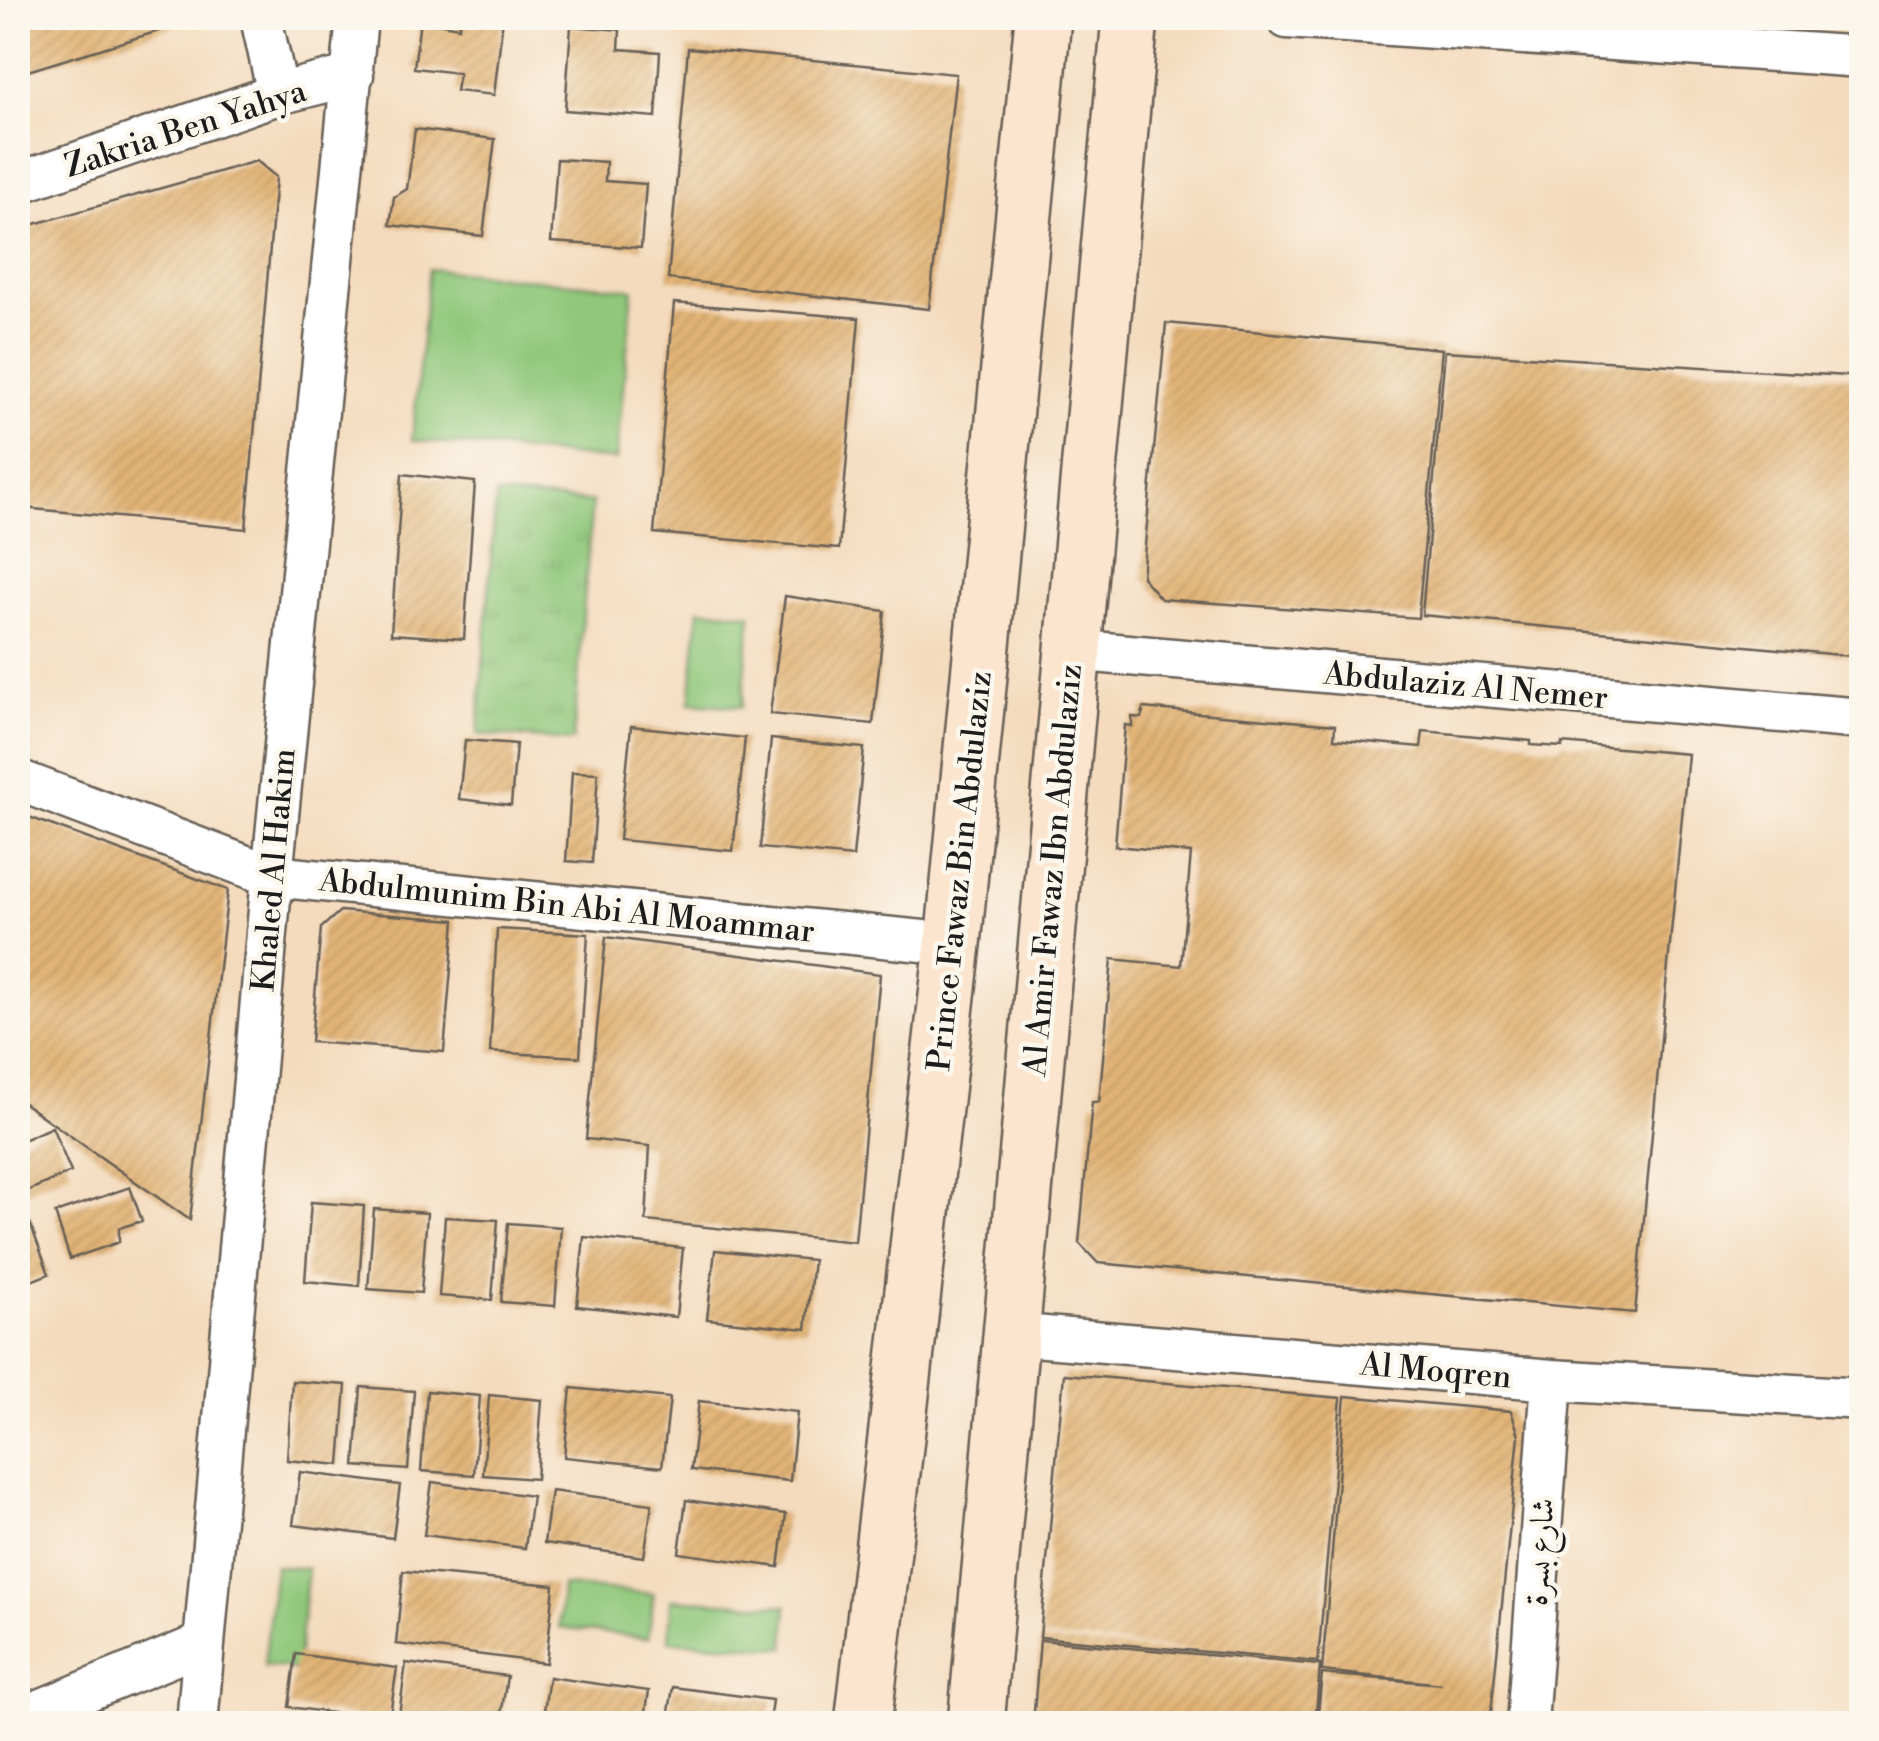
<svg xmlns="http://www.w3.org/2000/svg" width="1879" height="1741" font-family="'Libre Bodoni',Amiri,serif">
	<defs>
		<pattern id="park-tufts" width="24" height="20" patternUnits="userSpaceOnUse" patternTransform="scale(2.5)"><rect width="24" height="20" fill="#90c77a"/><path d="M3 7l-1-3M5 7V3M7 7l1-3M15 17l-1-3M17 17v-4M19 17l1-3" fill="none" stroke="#7caa69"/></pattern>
		<pattern id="building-hatch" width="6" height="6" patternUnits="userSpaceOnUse" patternTransform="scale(2.5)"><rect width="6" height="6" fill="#e2b476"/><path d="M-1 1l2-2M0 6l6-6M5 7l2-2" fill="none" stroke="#c19a66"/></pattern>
	</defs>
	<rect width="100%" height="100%" fill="#fbf7ec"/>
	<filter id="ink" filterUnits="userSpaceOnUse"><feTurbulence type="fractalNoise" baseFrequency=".01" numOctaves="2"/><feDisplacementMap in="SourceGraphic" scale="20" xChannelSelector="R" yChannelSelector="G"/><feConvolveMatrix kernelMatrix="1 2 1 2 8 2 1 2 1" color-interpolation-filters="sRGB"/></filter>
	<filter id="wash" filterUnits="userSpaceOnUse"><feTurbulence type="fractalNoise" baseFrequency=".0048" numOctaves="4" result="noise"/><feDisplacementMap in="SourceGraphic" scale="40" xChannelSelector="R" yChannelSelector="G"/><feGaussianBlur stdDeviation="2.25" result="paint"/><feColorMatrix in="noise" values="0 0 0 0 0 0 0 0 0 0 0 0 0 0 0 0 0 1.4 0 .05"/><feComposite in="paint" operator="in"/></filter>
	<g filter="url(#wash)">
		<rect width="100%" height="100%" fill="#f4dbbe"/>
		<path fill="url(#park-tufts)" stroke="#56724b" stroke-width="2.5" d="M496,495L592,502L573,741L478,734Z"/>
		<path fill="#90c77a" stroke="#56724b" stroke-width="2.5" d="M429,269L633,289L616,460L412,440Z
			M699,609L751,614L742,707L690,703Z
			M275,1566L308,1569L297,1669L264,1666Z
			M562,1586L654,1594L648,1638L559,1628Z
			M671,1599L787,1606L785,1648L669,1641Z"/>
		<g id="blocks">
			<path fill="url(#building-hatch)" d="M18,18H186L185,23L18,74Z
				M460,18H503L494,95L456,91L459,73L414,68L420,20L459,27Z
				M806,18H853L852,25L806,20Z
				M571,26L620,30L619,49L660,52L656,117L565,110Z
				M688,48L956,74L929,309L668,279Z
				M415,129L495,139L483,236L390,225L394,197L407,189Z
				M557,159L606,162L605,181L646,184L641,248L551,242Z
				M257,161L276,177L246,529L23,508L18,466V239L31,225Z
				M674,303L859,318L839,549L654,533Z
				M1166,323L1442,349L1418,618L1161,599L1142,577Z
				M1445,351L1862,377V657L1422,615Z
				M402,474L475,482L464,639L391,634Z
				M785,596L885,611L873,724L770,714Z
				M1143,708L1335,725L1334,739L1421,747L1423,731L1531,741V745L1562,747V743L1688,754L1635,1313L1098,1263L1079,1243L1092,1102H1099L1112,959L1181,966L1191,853L1115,846L1125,725L1132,726V717L1142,718Z
				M631,726L745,738L733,851L619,840Z
				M771,739L864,748L853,857L760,848Z
				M465,740L516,744L511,805L459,799Z
				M572,772L598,773L592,863L566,861Z
				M18,813L228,890L190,1220L18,1099Z
				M340,911L455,920L444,1052L311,1042L321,928Z
				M497,929L588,934L580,1057L490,1052Z
				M606,937L880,974L855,1242L646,1221L650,1146L586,1139Z
				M52,1127L71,1172L18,1195V1142Z
				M130,1187L142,1221L119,1228V1242L70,1259L55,1213Z
				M311,1202L364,1206L359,1286L305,1281Z
				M374,1209L427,1213L421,1293L368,1289Z
				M27,1215L49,1274L18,1286V1218Z
				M445,1217L498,1220L492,1300L439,1296Z
				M508,1223L561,1227L555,1306L501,1302Z
				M584,1237L683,1248L676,1317L577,1306Z
				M715,1250L813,1260L806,1329L707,1319Z
				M1064,1374L1341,1398L1318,1662L1040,1637Z
				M292,1381L346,1385L340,1465L287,1460Z
				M361,1387L414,1391L408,1470L355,1466Z
				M571,1388L670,1398L662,1467L564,1457Z
				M427,1391L480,1396L474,1475L421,1471Z
				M489,1395L542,1400L536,1479L483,1475Z
				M1345,1396L1511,1411L1519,1435L1490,1724H1317L1322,1674L1442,1684L1322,1671Z
				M699,1401L797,1412L790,1481L691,1470Z
				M300,1472L400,1485L393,1538L293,1525Z
				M432,1482L532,1496L525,1548L424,1535Z
				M551,1491L652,1504L644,1557L544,1543Z
				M686,1500L786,1514L779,1567L679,1553Z
				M403,1571L554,1585L546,1663L396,1644Z
				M1040,1640L1320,1665L1315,1724H1033Z
				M296,1654L397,1668L389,1721L289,1707Z
				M406,1663L507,1676L500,1724H459L399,1715Z
				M549,1677L649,1691L644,1724H542Z
				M673,1687L772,1700L769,1724H667Z"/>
		</g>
	</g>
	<g filter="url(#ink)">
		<use href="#blocks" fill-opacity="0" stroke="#685f55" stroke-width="2.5"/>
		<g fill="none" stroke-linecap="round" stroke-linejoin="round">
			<g stroke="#685f55" stroke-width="45">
				<path id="minor" d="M261,18L278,94
					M1287,18L1862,57
					M18,183L278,94L353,75
					M1071,650L1862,719
					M18,780L272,876L953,944
					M1010,1334L1552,1380L1862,1399
					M18,1719L204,1643
					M197,1724L272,876L357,18
					M1527,1724L1552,1380"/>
			</g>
			<g stroke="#685f55" stroke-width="60">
				<path id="secondary" d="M863,1724L953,944L1043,18
					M976,1724L1130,18"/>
			</g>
			<use href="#minor" stroke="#fff" stroke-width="40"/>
			<use href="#secondary" stroke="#fbe5cf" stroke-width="55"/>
		</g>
	</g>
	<g text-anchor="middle" stroke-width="9" stroke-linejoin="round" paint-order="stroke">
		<g font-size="32" fill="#1c1c1c" stroke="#fbf7ec">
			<text transform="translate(185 128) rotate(-18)" y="11">Zakria Ben Yahya</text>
			<text transform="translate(1466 685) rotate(5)" y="11">Abdulaziz Al Nemer</text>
			<text transform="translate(273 870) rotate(-85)" y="11">Khaled Al Hakim</text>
			<text transform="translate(1052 870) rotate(-85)" y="11">Al Amir Fawaz Ibn Abdulaziz</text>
			<text transform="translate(959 871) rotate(-84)" y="11">Prince Fawaz Bin Abdulaziz</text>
			<text transform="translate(567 905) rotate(6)" y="11">Abdulmunim Bin Abi Al Moammar</text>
			<text transform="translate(1436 1370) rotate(5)" y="11">Al Moqren</text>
			<text transform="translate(1539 1552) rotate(-86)" y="11">شارع بسرة</text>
		</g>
	</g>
	<rect width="1879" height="1741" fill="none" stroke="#fbf7ec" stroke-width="60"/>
</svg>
